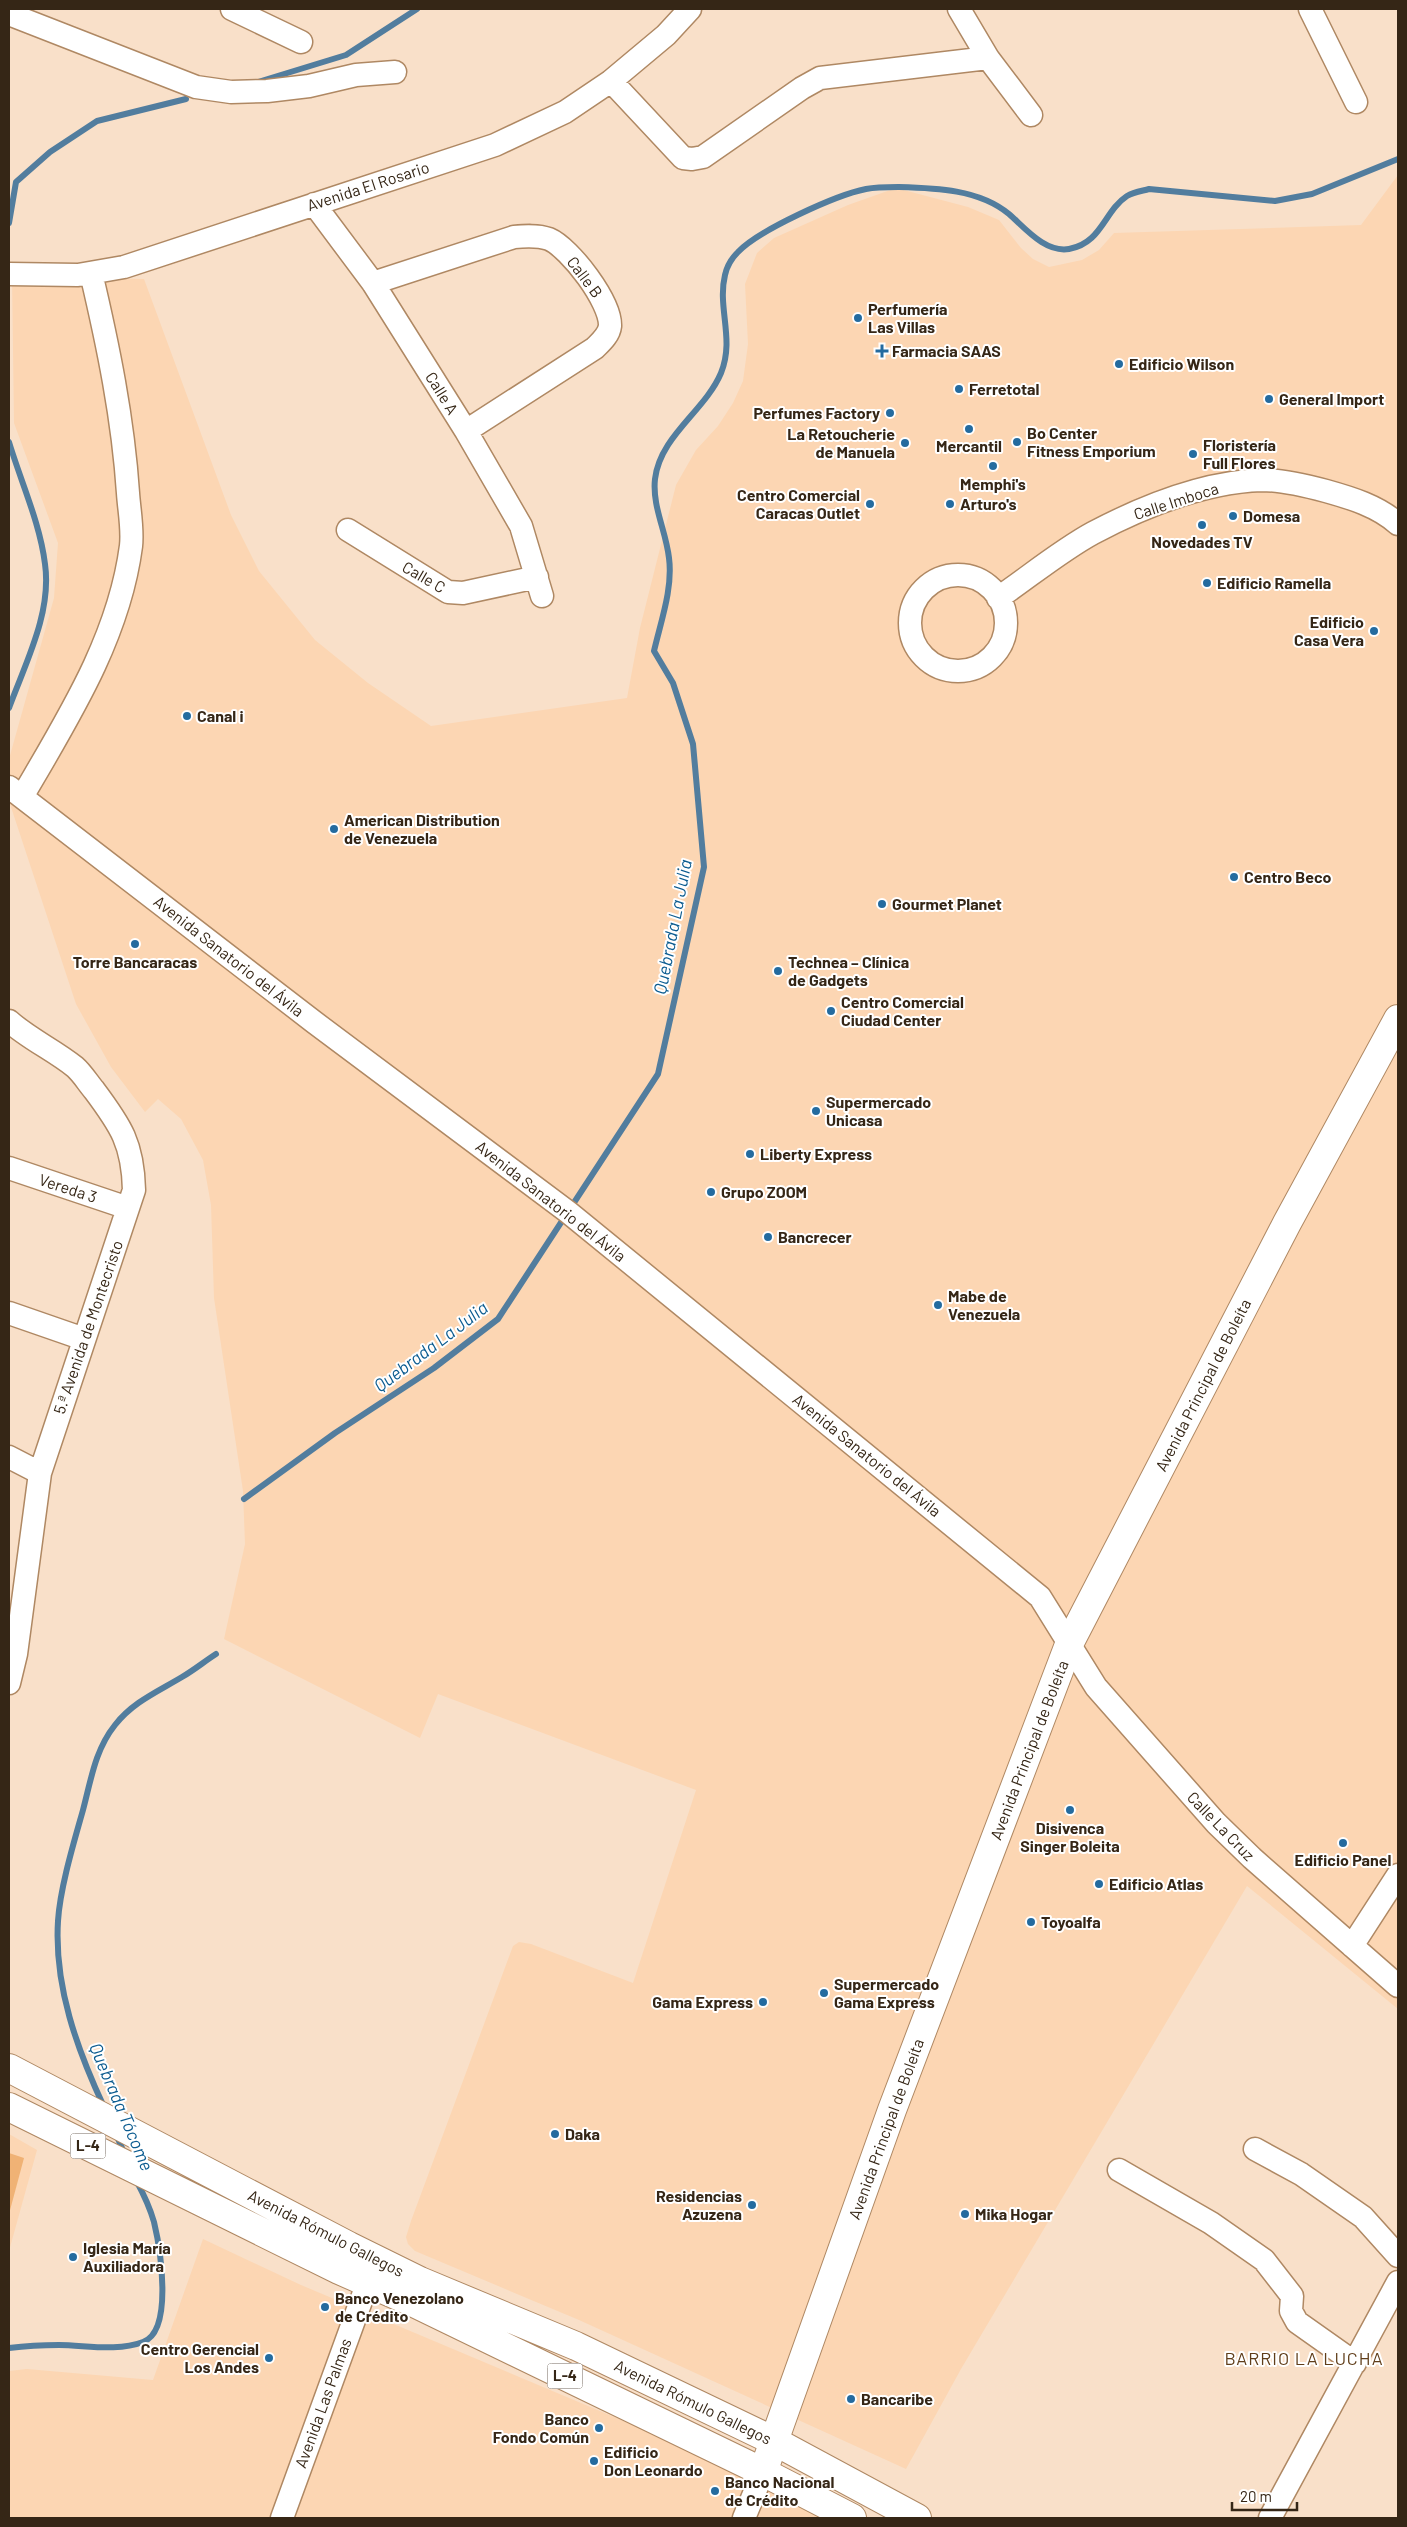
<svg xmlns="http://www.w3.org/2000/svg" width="1407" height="2527" font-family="Barlow,sans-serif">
	<rect width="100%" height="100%" fill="#f9e0c9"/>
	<path fill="#fcd6b3" d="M1398,175V2009L1247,1886L961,2369L906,2469L579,2320L415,2251L408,2244L406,2237L411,2221L513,1946L519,1942L531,1944L633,1983L696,1790L438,1694L420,1738L224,1639L245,1544L243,1491L214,1298L211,1205L203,1160L181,1119L158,1099L145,1112L111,1067L76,1004L9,801V759L54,598L58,543L14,423L12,276L144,279L231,515L259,571L315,640L368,683L431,726L627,698L640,628L676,485L696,450L718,426L733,403L743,381L748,344L745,284L757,253L774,238L848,205L896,188L968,207L999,220L1021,248L1033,259L1049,267L1082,260L1099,250L1114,233L1361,225Z
		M9,2134L37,2150L9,2251Z
		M203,2239L301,2285L728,2465L825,2518H9V2371L27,2369L153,2380Z"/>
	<path fill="#f0b275" d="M9,2153L24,2158L9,2214Z"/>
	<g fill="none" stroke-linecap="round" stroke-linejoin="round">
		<path stroke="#527d9e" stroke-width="6" d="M258,82L346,55L417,9
			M9,223L16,182L50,152L97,121L186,99
			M9,442C21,482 40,523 45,564C52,613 25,664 9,708
			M244,1499L335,1433L434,1368L498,1319L658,1074L704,867L693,744L673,683L654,651C661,621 673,588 669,558C666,531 652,506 655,479C660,436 705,411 721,373C735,339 717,308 725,275C727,266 731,259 738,252C759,230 836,195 866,189C876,187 888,187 898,187C935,188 979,189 1009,214C1025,228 1045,253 1069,249C1102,243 1104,211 1127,196C1134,192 1142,191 1149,189L1275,201L1312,194L1398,159
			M104,2107C77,2049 54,1986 58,1921C60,1888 74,1842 83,1810C91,1780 95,1750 115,1725C133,1702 157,1692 182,1677C194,1670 205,1661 216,1654
			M116,2134L125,2155
			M9,2348C25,2346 42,2345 59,2345C85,2345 117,2352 143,2342C174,2331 160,2247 154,2222C150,2208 143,2193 136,2180"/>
		<g stroke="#af8863" stroke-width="25">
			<path id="street" d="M232,9L301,42
				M959,9L988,58L1031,115
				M1310,9L1356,102
				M9,14L196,87L231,92L267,91L309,86L356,75L395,72
				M611,81L683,158L692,159L703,157L802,88L820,78L988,58
				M314,204L373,283L466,431L521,526L542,596
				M9,274L78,275L124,267L495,145L565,112L611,81L666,35L690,9
				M373,283L514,237C525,236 538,235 549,239C570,248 611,302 610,326C609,335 601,342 595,348L466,431
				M348,530L448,592L463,593L537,577
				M910 623a48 48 0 1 1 96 0a48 48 0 1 1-96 0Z
				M998,598C1029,577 1060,551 1093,533C1144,506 1204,482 1262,480C1282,480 1307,486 1326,491C1351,498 1378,506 1398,524
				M9,787L314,1022L568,1212L1040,1597L1096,1687L1216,1823L1252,1858L1398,1986
				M22,797C68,718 119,638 131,546C133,529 129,509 128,493C123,418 108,345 91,273
				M9,1021C29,1039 54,1050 75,1067C82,1073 88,1083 94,1090C121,1126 133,1144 134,1190L40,1473L16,1654L9,1683
				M9,1168L128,1208
				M9,1313L84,1339
				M9,1457L40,1473
				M1352,1946L1398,1875
				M1255,2149L1301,2174L1363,2217L1398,2256
				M1119,2170L1211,2223L1264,2260L1292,2296L1291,2311L1297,2322L1355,2363
				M282,2518L373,2268
				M744,2518L763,2472
				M1270,2518L1398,2282"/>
		</g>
		<g stroke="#af8863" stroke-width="30">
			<path id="secondary" d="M763,2472L892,2110L1070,1642L1287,1223L1398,1019"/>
		</g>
		<g stroke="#af8863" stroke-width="30">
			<path id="primary" d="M9,2068L349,2246L420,2281L576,2346L774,2441L917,2518
				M9,2107L339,2270L414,2303L763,2472L852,2518"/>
		</g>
		<use href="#street" stroke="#fff" stroke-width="22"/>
		<use href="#secondary" stroke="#fff" stroke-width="28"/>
		<use href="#primary" stroke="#fff" stroke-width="28"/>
	</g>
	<g fill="#246b9f" stroke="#fff" stroke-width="2">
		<circle cx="858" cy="318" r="5"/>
		<path d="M879.5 343.5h5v5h5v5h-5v5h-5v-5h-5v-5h5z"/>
		<circle cx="1119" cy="364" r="5"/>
		<circle cx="959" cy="389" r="5"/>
		<circle cx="1269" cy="399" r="5"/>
		<circle cx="890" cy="413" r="5"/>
		<circle cx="969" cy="429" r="5"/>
		<circle cx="1017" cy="442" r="5"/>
		<circle cx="905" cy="443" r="5"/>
		<circle cx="1193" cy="454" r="5"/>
		<circle cx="993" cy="466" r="5"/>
		<circle cx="870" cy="504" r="5"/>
		<circle cx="950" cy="504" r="5"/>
		<circle cx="1233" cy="516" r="5"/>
		<circle cx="1202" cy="525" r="5"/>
		<circle cx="1207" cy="583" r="5"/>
		<circle cx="1374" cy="631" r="5"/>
		<circle cx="187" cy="716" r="5"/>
		<circle cx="334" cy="829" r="5"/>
		<circle cx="1234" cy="877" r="5"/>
		<circle cx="882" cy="904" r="5"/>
		<circle cx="135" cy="944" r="5"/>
		<circle cx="778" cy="971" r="5"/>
		<circle cx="831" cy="1011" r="5"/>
		<circle cx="816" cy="1111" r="5"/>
		<circle cx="750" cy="1154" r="5"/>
		<circle cx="711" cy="1192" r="5"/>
		<circle cx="768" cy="1237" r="5"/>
		<circle cx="938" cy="1305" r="5"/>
		<circle cx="1070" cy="1810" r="5"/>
		<circle cx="1343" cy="1843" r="5"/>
		<circle cx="1099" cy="1884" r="5"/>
		<circle cx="1031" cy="1922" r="5"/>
		<circle cx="824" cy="1993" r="5"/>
		<circle cx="763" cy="2002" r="5"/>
		<circle cx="555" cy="2134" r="5"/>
		<circle cx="752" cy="2205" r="5"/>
		<circle cx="965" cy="2214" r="5"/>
		<circle cx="73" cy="2257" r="5"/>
		<circle cx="325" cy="2307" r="5"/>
		<circle cx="269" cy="2358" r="5"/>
		<circle cx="851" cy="2399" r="5"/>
		<circle cx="599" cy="2428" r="5"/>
		<circle cx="594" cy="2461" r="5"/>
		<circle cx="715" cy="2491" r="5"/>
	</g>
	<g text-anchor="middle" stroke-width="4" stroke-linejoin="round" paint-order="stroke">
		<g fill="#fff" stroke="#72675c" stroke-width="1">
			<rect x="70.5" y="2133.5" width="35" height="25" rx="4"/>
			<rect x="547.5" y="2363.5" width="35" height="25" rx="4"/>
		</g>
		<g font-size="15" font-weight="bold" fill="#352616">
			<text x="88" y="2151">L-4</text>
			<text x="565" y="2381">L-4</text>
		</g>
		<g font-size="16" fill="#352616" stroke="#fff">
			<text transform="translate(368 186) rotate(-18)" y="6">Avenida El Rosario</text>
			<text transform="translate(585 277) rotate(53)" y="6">Calle B</text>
			<text transform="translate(442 393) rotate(58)" y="6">Calle A</text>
			<text transform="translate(1176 501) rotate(-18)" y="6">Calle Imboca</text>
			<text transform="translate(424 577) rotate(30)" y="6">Calle C</text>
			<text transform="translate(229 956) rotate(38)" y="6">Avenida Sanatorio del Ávila</text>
			<text transform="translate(68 1188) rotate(18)" y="6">Vereda 3</text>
			<text transform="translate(551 1201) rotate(38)" y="6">Avenida Sanatorio del Ávila</text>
			<text transform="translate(88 1327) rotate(-71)" y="6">5.ª Avenida de Montecristo</text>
			<text transform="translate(1203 1385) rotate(-63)" y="6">Avenida Principal de Boleíta</text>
			<text transform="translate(867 1455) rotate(39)" y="6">Avenida Sanatorio del Ávila</text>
			<text transform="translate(1029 1750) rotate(-69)" y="6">Avenida Principal de Boleíta</text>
			<text transform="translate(1221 1826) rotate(46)" y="6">Calle La Cruz</text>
			<text transform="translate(886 2129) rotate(-70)" y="6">Avenida Principal de Boleíta</text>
			<text transform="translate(326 2233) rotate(27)" y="6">Avenida Rómulo Gallegos</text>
			<text transform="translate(693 2402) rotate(26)" y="6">Avenida Rómulo Gallegos</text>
			<text transform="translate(323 2403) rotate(-70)" y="6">Avenida Las Palmas</text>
		</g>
		<g font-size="16" font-weight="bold" fill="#352616" stroke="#fff" text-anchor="start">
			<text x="868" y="315">Perfumería<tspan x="868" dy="18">Las Villas</tspan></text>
			<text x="892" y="357">Farmacia SAAS</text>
			<text x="1129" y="370">Edificio Wilson</text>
			<text x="969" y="395">Ferretotal</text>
			<text x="1279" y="405">General Import</text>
			<text x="880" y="419" text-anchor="end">Perfumes Factory</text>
			<text x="1027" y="439">Bo Center<tspan x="1027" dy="18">Fitness Emporium</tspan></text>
			<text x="895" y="440" text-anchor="end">La Retoucherie<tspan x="895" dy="18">de Manuela</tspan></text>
			<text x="1203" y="451">Floristería<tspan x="1203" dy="18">Full Flores</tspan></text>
			<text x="969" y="452" text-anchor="middle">Mercantil</text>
			<text x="993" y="490" text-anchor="middle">Memphi's</text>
			<text x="860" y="501" text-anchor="end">Centro Comercial<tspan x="860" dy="18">Caracas Outlet</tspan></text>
			<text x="960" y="510">Arturo's</text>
			<text x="1243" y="522">Domesa</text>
			<text x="1202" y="548" text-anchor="middle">Novedades TV</text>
			<text x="1217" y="589">Edificio Ramella</text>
			<text x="1364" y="628" text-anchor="end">Edificio<tspan x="1364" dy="18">Casa Vera</tspan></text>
			<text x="197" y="722">Canal i</text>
			<text x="344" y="826">American Distribution<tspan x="344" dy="18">de Venezuela</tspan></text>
			<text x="1244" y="883">Centro Beco</text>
			<text x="892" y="910">Gourmet Planet</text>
			<text x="135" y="968" text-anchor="middle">Torre Bancaracas</text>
			<text x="788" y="968">Technea – Clínica<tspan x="788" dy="18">de Gadgets</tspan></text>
			<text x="841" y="1008">Centro Comercial<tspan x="841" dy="18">Ciudad Center</tspan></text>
			<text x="826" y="1108">Supermercado<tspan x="826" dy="18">Unicasa</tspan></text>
			<text x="760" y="1160">Liberty Express</text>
			<text x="721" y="1198">Grupo ZOOM</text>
			<text x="778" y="1243">Bancrecer</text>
			<text x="948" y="1302">Mabe de<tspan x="948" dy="18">Venezuela</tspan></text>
			<text x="1070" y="1834" text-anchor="middle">Disivenca<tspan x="1070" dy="18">Singer Boleita</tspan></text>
			<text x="1343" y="1866" text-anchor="middle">Edificio Panel</text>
			<text x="1109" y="1890">Edificio Atlas</text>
			<text x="1041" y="1928">Toyoalfa</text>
			<text x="834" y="1990">Supermercado<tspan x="834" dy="18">Gama Express</tspan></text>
			<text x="753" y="2008" text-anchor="end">Gama Express</text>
			<text x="565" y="2140">Daka</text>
			<text x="742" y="2202" text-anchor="end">Residencias<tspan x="742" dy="18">Azuzena</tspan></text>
			<text x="975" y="2220">Mika Hogar</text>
			<text x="83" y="2254">Iglesia María<tspan x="83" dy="18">Auxiliadora</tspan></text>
			<text x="335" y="2304">Banco Venezolano<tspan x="335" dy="18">de Crédito</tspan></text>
			<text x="259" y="2355" text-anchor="end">Centro Gerencial<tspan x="259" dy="18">Los Andes</tspan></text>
			<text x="861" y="2405">Bancaribe</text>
			<text x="589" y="2425" text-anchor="end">Banco<tspan x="589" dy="18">Fondo Común</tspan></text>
			<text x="604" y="2458">Edificio<tspan x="604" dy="18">Don Leonardo</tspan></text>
			<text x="725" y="2488">Banco Nacional<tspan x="725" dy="18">de Crédito</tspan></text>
		</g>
		<g font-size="18" font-style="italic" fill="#0c5c90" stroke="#fff">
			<text transform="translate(673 927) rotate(-79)" y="6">Quebrada La Julia</text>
			<text transform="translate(431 1347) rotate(-37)" y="6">Quebrada La Julia</text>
			<text transform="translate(121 2107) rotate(67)" y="6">Quebrada Tócome</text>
		</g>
		<g font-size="18" letter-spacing="1" fill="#603e1a" stroke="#fff">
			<text x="1304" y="2365">BARRIO LA LUCHA</text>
		</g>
	</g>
	<rect width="1407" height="2527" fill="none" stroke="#352616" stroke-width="20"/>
	<path d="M1232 2502v8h65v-8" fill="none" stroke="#352616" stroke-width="2.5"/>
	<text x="1240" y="2502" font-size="15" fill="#352616" stroke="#ffffff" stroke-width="4" paint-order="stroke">20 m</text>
</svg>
